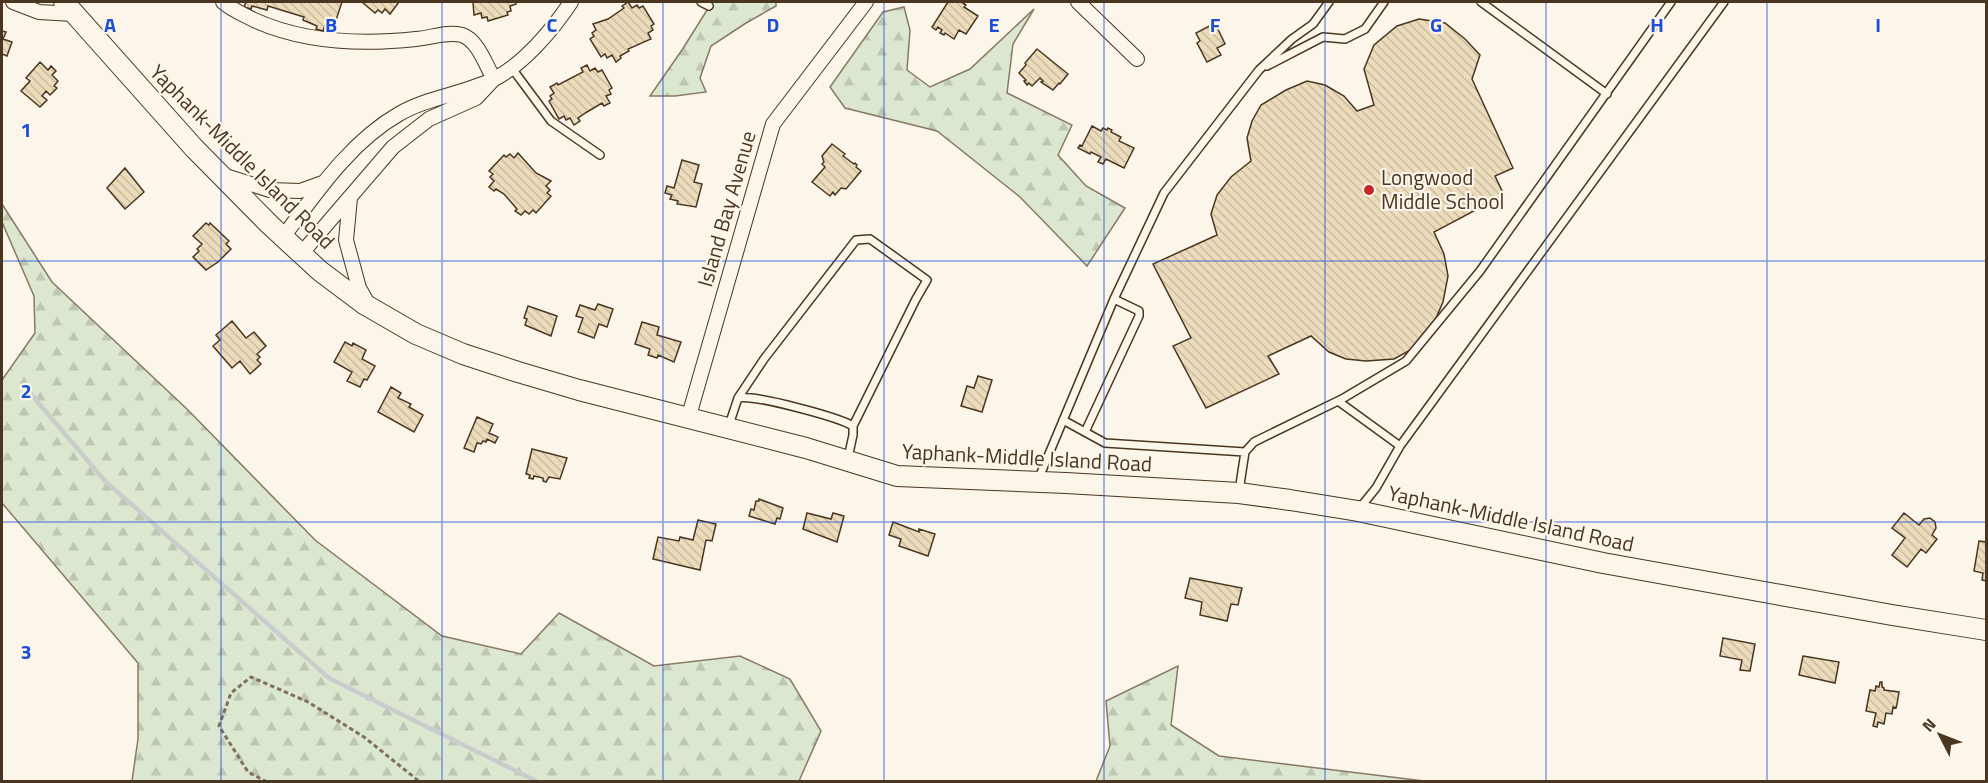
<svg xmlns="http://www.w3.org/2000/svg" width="1988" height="783" font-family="'Titillium Web',sans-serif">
	<defs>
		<pattern id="forest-firs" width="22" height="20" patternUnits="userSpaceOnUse" patternTransform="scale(1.5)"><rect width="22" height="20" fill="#dce7d0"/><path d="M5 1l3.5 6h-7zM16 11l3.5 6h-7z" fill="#bec7b2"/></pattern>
		<pattern id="building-back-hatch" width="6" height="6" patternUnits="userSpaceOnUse" patternTransform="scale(1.5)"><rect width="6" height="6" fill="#ecdcbc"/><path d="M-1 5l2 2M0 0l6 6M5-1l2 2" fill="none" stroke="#ccbda1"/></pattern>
	</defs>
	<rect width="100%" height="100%" fill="#fbf6e9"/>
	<path fill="url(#forest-firs)" stroke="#887966" stroke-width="1.5" d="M712,2H776V6L746,23L711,46L700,78L706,92L675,96H650L682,50Z
		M904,7L910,30L907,70L930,87L970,69L1034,9L1013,44L1007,93L1072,125L1058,155L1086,186L1125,208L1087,266L1020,197L937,131L845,108L830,87L883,12Z
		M2,204L52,282L188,410L315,540L442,636L521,654L559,613L654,666L740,656L790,679L821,731L799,781H132L138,739V663L2,503V380L35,333L34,296L2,222Z
		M1178,666L1171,725L1219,756L1424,781H1096L1110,746L1106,701Z"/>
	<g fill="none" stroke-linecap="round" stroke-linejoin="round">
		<path stroke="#c9cecd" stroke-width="4.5" d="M30,393L105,481L329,678L538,782"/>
	</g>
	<path fill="url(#building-back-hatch)" stroke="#4a3520" stroke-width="1.5" d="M246,2H342L335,23L332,22L330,26L325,25L323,31L316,29L317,26L303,20L304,17L268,6L267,10L252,6L251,9L244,7Z
		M362,2H399L390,14L385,9L382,13L378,10L375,13Z
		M473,2H515L516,4L510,6L511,11L507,12L508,15L488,21L487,17L482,18L481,13L474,15Z
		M628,2L632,8L637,5L639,8L643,6L654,24L651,26L653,30L648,33L651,39L628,49L629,51L620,56L621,58L616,62L612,55L607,58L605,54L601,57L590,39L594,36L592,33L596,30L593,24L608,19L624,8L622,6Z
		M948,2H961L966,5L964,7L978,16L966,34L959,30L954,39L945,33L944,35L940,33L942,30L938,27L936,30L932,27Z
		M1419,19L1445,23L1465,39L1480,55L1472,79L1513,168L1495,176L1504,195L1434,232L1444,254L1448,276L1443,302L1433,325L1416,347L1394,359L1366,361L1346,359L1329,352L1311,336L1268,356L1279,374L1206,408L1173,346L1191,338L1153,264L1217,235L1211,214L1217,195L1231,177L1251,161L1247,138L1252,121L1261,105L1286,90L1307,81L1325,85L1344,96L1357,111L1374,105L1364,69L1374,45L1397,26Z
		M1215,23L1225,44L1217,48L1221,55L1207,62L1197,43L1200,41L1196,33Z
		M2,31L6,32L3,39L12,42L7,56L2,54Z
		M1037,49L1068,74L1060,84L1059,83L1053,90L1041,82L1043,81L1040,78L1032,86L1029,83L1027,85L1024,81L1026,80L1019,73L1026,65L1025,63Z
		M40,62L48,70L51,66L56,71L52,75L58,81L54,86L57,88L50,95L46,91L42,96L47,100L40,107L21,91L30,81L26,78Z
		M587,65L590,71L595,68L598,72L602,70L612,88L609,90L611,94L606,96L610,103L604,106L602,103L587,112L578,118L580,121L574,125L570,118L566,120L564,116L559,119L549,101L552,99L550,96L554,93L550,87L557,83L558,85L583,72L581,68Z
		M1092,126L1101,131L1103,128L1107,130L1108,128L1112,130L1111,132L1121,137L1119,141L1134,148L1124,168L1106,159L1103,164L1098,162L1101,157L1091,152L1090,154L1078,148L1080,145L1082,146Z
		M832,144L845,154L843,156L854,164L855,163L857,165L856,167L861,171L846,189L841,188L835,195L833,192L830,196L812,182L825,167L822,164L824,162L822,156Z
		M518,153L536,173L551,181L546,186L550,190L547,193L551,196L536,213L533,210L529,214L525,211L521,215L515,211L517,209L504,194L496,189L494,191L489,187L494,181L490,177L493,174L489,171L504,155L506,157L510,154L514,158Z
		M682,160L699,165L694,182L702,184L696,207L677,204L678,201L670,199L672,195L665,193L667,186L674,188Z
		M125,168L144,192L125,209L107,188Z
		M206,223L209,225L210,223L229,241L226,244L231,249L218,262L206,270L193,257L199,251L197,249L202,244L193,236Z
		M598,304L613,309L607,327L599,324L594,338L578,332L583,318L576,316L580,305L595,310Z
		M528,306L557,316L551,336L525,325L527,319L524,318Z
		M232,321L246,338L254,332L266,346L257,354L260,357L257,360L261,364L250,374L240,361L232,368L213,346L220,340L216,335Z
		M642,322L659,327L657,335L681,342L674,362L658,355L657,358L648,355L650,349L635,344Z
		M345,342L352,346L353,343L366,350L362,359L375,366L367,380L364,379L360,387L347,381L352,372L334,362Z
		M978,376L992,380L982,412L961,406L967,386L974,388Z
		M391,387L401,393L398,398L411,404L409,407L423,415L414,432L378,412Z
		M477,417L493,424L489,433L498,437L495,443L487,439L486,442L483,441L481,444L477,443L474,452L464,448Z
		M532,449L567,458L560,479L549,477L546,482L543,481V478L534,476L533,479L529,478L530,475L526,474Z
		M759,499L783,508L780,519L777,518L775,524L749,516L751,509L754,510L756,501H759Z
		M807,513L831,519L833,513L844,516L837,542L803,529Z
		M1904,513L1919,525L1924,519L1930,518L1935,522L1936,528L1932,535L1937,539L1926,553L1921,549L1907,567L1892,555L1905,538L1892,528Z
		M698,520L716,524L712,541L706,540L700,570L653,559L658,537L679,541L680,537L693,540Z
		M893,522L919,532V529L935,534L928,556L899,546L901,539L889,535Z
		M1979,541L1986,542V581L1982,580L1983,573L1974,571Z
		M1190,578L1242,588L1238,605L1231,604L1227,621L1200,615L1202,602L1185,598Z
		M1723,638L1755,644L1750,671L1740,670L1742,660L1720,656Z
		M1803,656L1839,662L1835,683L1799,675Z
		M1880,682H1882V687L1884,688V690L1899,692L1897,704L1896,708L1893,707L1892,714L1886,713L1884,724L1878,722L1877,727L1873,726L1876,713L1866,711L1870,690L1875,691L1876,686L1879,687Z"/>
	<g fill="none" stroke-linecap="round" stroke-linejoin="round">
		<g stroke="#4a3520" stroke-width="10">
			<path id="service" d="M701,2L709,6
				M1481,2L1607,94
				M1267,66L1323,37L1345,39L1365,29L1384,2
				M511,67L551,121L600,155
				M738,398L764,359L856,240L870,239L927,280L916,299L853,426
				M1338,401L1400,446
				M1063,420L1105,443L1245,452
				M728,428L738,398C753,394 838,417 853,426V435L848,458
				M1085,432L1139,316V311L1114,299
				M1038,480L1114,299L1164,193L1259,70L1292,39L1313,24L1329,2
				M1239,491L1245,452L1254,442L1342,399L1406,361L1480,271L1671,2
				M1359,509L1376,488L1400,446L1724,2"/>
		</g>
		<g stroke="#4a3520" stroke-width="16">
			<path id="minor" d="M13,2L39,12L74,14
				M223,2C232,10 243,14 254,20C305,43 361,45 416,39C431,38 447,31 462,35C478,40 486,66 494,79
				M1078,2L1137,59
				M222,175L270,190L300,191L325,182
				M350,198L346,240L359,288L368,304
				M283,237C316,193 350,142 399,114C428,97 464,94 494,79C524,64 553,29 571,2
				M301,254L393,147L429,119L476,98L492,81
				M688,419L773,124L866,2"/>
		</g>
		<g stroke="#4a3520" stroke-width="22">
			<path id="secondary" d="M64,2L194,148L270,225L320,271L364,304L416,334L463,354L518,372L579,390L806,448L897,476L1066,483L1239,493L1290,500L1358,511L1603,563L1892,615L1986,630"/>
		</g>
		<path stroke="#7f6f5c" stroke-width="3" stroke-dasharray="4.5 3" stroke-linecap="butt" d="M267,782L248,772L219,726L231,693L251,677L308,702L364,737L420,782"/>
		<use href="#service" stroke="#fbf6e9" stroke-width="7"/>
		<use href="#minor" stroke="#fbf6e9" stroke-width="14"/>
		<use href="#secondary" stroke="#fbf6e9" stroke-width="20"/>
	</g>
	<path fill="none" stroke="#1d4ed8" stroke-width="1.5" stroke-opacity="0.55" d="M221,2V782M442,2V782M663,2V782M884,2V782M1104,2V782M1325,2V782M1546,2V782M1767,2V782M2,261H1986M2,522H1986"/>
	<circle fill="#c62828" stroke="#fbf6e9" stroke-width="2" cx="1369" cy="190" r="6"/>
	<g text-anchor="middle" stroke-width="4.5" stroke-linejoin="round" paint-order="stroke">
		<g font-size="21" fill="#4a3520" stroke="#fbf6e9">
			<text transform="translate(242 157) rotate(45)" y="7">Yaphank-Middle Island Road</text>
			<text transform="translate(727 209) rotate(-74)" y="7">Island Bay Avenue</text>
			<text transform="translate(1027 458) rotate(3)" y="7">Yaphank-Middle Island Road</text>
			<text transform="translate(1511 519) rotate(12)" y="7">Yaphank-Middle Island Road</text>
		</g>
		<g font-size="21" fill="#4a3520" stroke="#fbf6e9" text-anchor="start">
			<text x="1381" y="185">Longwood<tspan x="1381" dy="24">Middle School</tspan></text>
		</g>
	</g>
	<g font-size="20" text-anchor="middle" font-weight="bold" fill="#1d4ed8" stroke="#fbf6e9" stroke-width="4.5" stroke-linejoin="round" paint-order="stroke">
		<text x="110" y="32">A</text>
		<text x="331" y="32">B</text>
		<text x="552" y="32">C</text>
		<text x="773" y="32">D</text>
		<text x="994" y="32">E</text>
		<text x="1215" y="32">F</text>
		<text x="1436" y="32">G</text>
		<text x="1657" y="32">H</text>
		<text x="1878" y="32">I</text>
		<text x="26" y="137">1</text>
		<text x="26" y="398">2</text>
		<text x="26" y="659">3</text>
	</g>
	<rect width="1988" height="783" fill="none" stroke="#4a3520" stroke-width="6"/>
	<g transform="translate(1940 735) rotate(312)" stroke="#fbf6e9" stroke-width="4.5" paint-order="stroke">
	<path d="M0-4.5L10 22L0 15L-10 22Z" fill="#4a3520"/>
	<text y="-9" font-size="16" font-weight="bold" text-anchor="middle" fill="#4a3520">N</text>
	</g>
</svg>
